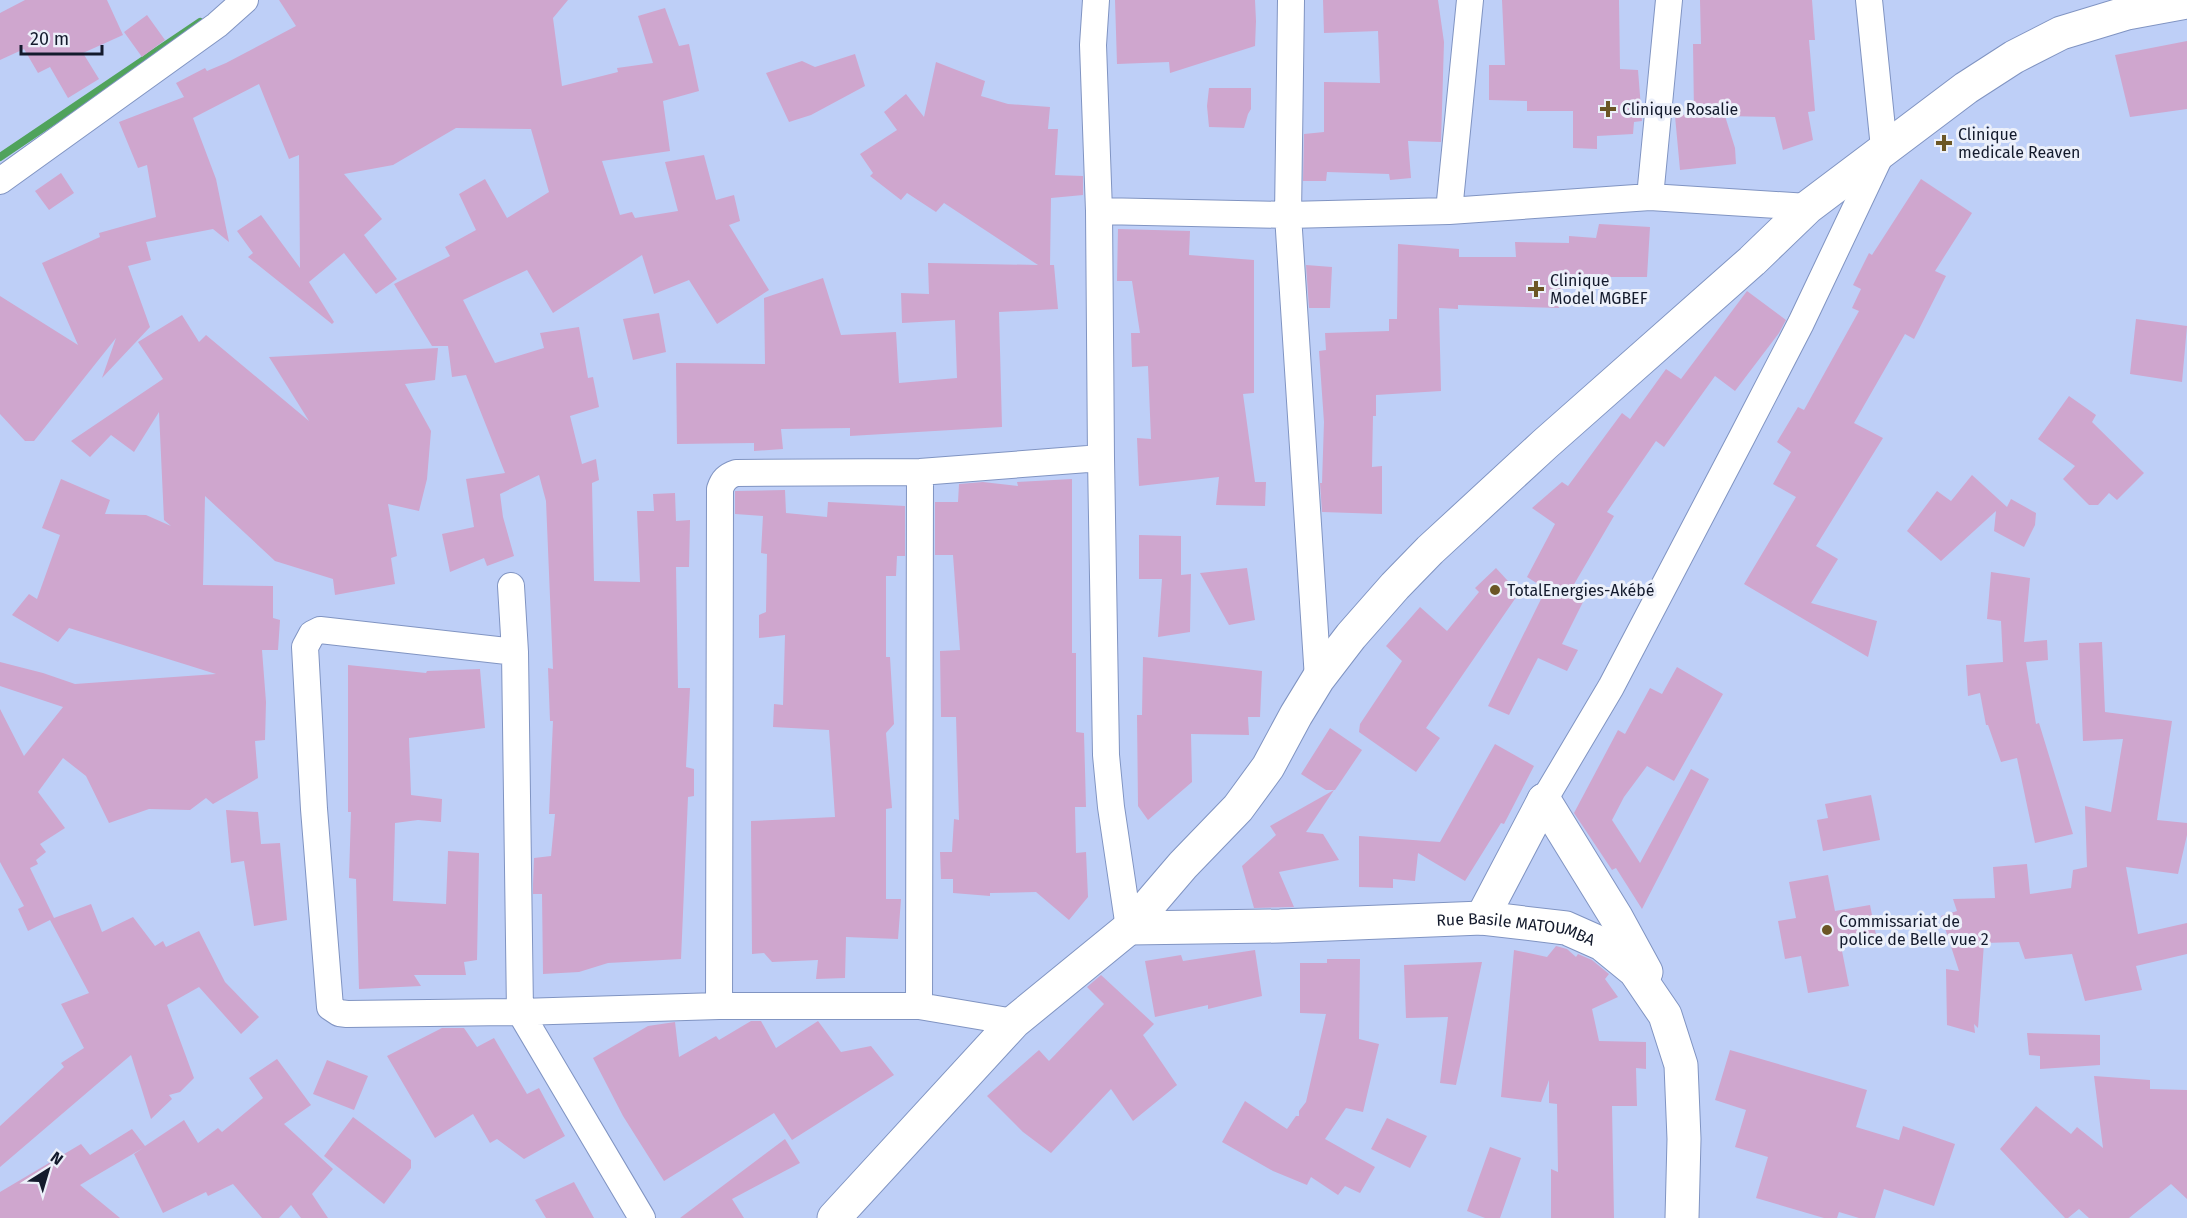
<svg xmlns="http://www.w3.org/2000/svg" width="2187" height="1218" font-family="'Fira Sans',sans-serif">
	<rect width="100%" height="100%" fill="#becff7"/>
	<g fill="none" stroke-linecap="round" stroke-linejoin="round">
		<path stroke="#50a35c" stroke-width="8" d="M0,157L200,22"/>
	</g>
	<path fill="#cfa6ce" d="M25,0H107L123,35L83,53L99,79L68,98L50,67L38,73L24,49L0,60V13Z
		M279,0H568L553,18L562,86L618,72L617,68L653,63L638,16L665,8L679,46L689,44L699,91L663,101L670,151L602,161L620,215L632,212L635,218L678,211L665,162L704,155L716,200L734,195L740,221L729,225L769,290L717,324L689,280L654,294L642,255L553,313L527,270L463,300L495,363L544,348L540,333L579,327L588,378L593,377L599,407L570,416L582,464L596,459L599,480L592,483L594,581L640,582L637,511H654L653,494L675,493L676,521L690,520L689,567H676L678,688H690L686,767L694,769V796L688,797L681,959L608,963L579,972L543,974L542,894H533V884L534,858L551,856L555,814H549L553,721H550L548,668L553,669L546,501L539,475L500,494L503,517L514,556L487,566L484,558L450,572L442,534L474,527L466,479L505,473L466,375L452,377L448,346H432L394,284L450,256L445,247L476,230L459,194L485,179L507,218L549,192L531,129L456,128L393,165L344,174L382,219L364,235L397,279L376,294L344,253L309,282L334,322L332,324L248,257L253,253L237,231L261,215L300,268L299,155L289,159L259,84L193,118L216,179L229,242L213,229L146,242L151,260L128,266L150,327L102,378L116,338L34,441H25L0,414V296L78,345L42,263L100,237L99,233L156,217L147,165L138,168L119,122L184,97L176,83L205,68L207,71L226,63L296,26Z
		M1115,0H1255L1256,21L1255,46L1170,73L1169,62L1117,64Z
		M1323,0H1438L1444,42L1441,142L1408,141L1411,178L1390,180L1389,174L1327,172L1326,181H1303L1304,134L1324,132V82L1380,83L1378,31L1324,33Z
		M1502,0H1619L1620,69L1638,70L1642,121L1634,122L1633,134L1597,136V149L1573,148V111H1527V101L1489,100V65H1505Z
		M1700,0H1812L1815,40H1809L1815,111L1808,112L1813,140L1783,150L1775,117L1725,116L1735,148L1736,164L1680,170L1675,116L1694,113L1693,44H1701Z
		M147,15L165,40L142,57L124,32Z
		M2187,41V109L2130,117L2115,55Z
		M855,54L865,86L811,115L789,122L766,73L802,61L815,67Z
		M936,62L985,81L981,96L1008,104L1050,107L1048,129H1058L1055,175L1083,176V195L1051,198L1050,265H1054L1058,309L999,312L1002,427L850,436V428L781,429L783,449L754,451V443L677,444L676,363L765,364L764,298L823,278L841,335L896,332L899,383L957,378L955,320L902,323L901,293L929,294L928,263L1038,265L944,203L936,212L907,193L901,200L870,176L873,173L860,154L897,130L884,112L906,94L924,117Z
		M1209,88H1251V109L1248,114L1244,128L1209,127L1207,106Z
		M61,173L74,193L49,210L35,191Z
		M1921,179L1972,213L1935,271L1946,276L1914,339L1905,334L1854,423L1883,438L1816,546L1838,559L1811,603L1877,621L1868,657L1744,584L1796,497L1773,484L1791,452L1777,442L1798,407L1804,410L1859,311L1852,308L1861,289L1853,285L1869,253L1872,255Z
		M1599,224L1650,227L1647,277H1562L1559,308L1458,305V309L1439,308L1441,391L1376,395V416H1373L1372,467L1382,466V514L1322,512L1320,483H1322L1324,422L1319,351L1326,350L1325,333L1389,331V319H1397L1398,244L1459,249V257H1516L1515,242L1569,243V236L1596,238Z
		M1118,229L1190,231L1189,255L1254,260V393L1243,394L1255,482H1266L1265,506L1216,505L1219,477L1139,486L1137,438L1151,439L1148,366L1132,367L1131,333H1140L1132,281H1117Z
		M1306,265L1332,267L1330,308H1309Z
		M1747,291L1786,320L1779,333L1735,391L1715,376L1664,447L1656,441L1607,512L1614,516L1573,586L1588,592L1562,644L1578,650L1567,671L1538,658L1509,715L1488,706L1546,589L1527,577L1555,524L1532,508L1562,482L1568,486L1622,413L1630,419L1666,369L1681,379Z
		M659,313L666,352L633,360L623,319Z
		M182,315L199,342L206,335L309,421L269,357L438,348L435,380L405,384L431,431L427,479L419,511L388,504L397,556L391,558L395,584L335,595L333,579L275,561L205,496L203,585L273,586V618L280,620L278,650H262L266,702L265,740L255,741L258,778L213,804L206,798L190,810L149,809L109,823L86,776L63,758L38,792L65,828L40,844L46,852L36,860L38,864L30,868L54,918L91,904L102,932L133,917L155,946L163,941L166,947L199,931L225,982L259,1017L241,1034L199,987L167,1005L194,1078L180,1092L169,1095L172,1099L151,1119L131,1055L0,1167V1126L64,1067L61,1063L84,1048L61,1004L89,993L50,920L28,931L18,909L24,906L0,862V709L24,756L63,707L0,686V662L43,673L75,684L216,674L69,628L58,642L12,615L29,594L37,599L60,535L42,528L61,479L110,500L105,514L146,515L171,526L164,520L159,412L134,452L111,435L90,457L71,441L163,379L138,342Z
		M2136,319L2187,326L2182,382L2130,374Z
		M2069,396L2096,415L2092,422L2144,473L2117,500L2109,493L2098,505H2089L2063,479L2075,466L2038,439Z
		M1972,475L2007,507L2011,499L2036,513L2035,525L2024,547L1994,531L1996,511L1941,561L1907,531L1937,491L1951,501Z
		M1072,479V653H1076V732L1084,733L1086,807H1075L1076,853L1086,852L1088,897L1069,920L1036,892L990,893V896L953,893V879H941L940,852H952L954,819L959,820L956,717H941L940,651L960,650L953,555H935V502H958L959,484L983,482L1018,486L1017,482Z
		M785,490L786,513L827,517L828,502L905,506V556H897L896,576H886V657H890L894,724L886,733L892,808L886,809V899H901L898,939L846,937L845,978L816,979L818,960L772,962L764,953L752,954L751,821L835,817L829,730L773,727L774,704L783,705L785,635L759,638V615L766,612L767,554L761,553L763,516L735,514V491Z
		M1139,535L1181,536V575L1191,574L1190,632L1158,637L1162,579H1139Z
		M1247,568L1255,620L1229,625L1200,573Z
		M1496,568L1519,593L1426,728L1440,738L1416,772L1359,732L1360,724L1402,661L1386,646L1420,607L1447,631L1479,592L1475,588Z
		M1991,572L2030,578L2024,642L2047,640L2048,660L2026,662L2036,724L2039,723L2073,834L2035,843L2017,758L2001,762L1988,725H1986L1980,693L1968,696L1966,665L2003,662L2001,621L1987,619Z
		M2102,642L2105,712L2172,721L2157,820L2187,823V835L2178,874L2126,867L2138,934L2187,923V954L2136,966L2142,990L2085,1001L2072,954L2025,959L2019,942L1984,943L1978,1028L1974,1024L1975,1033L1947,1025L1946,969L1959,971L1941,916L1957,911L1953,899L1995,898L1993,867L2027,864L2030,894L2071,888L2073,870L2087,867L2085,806L2111,812L2123,739L2083,741L2079,643Z
		M1143,657L1262,671L1260,717H1248L1249,735L1191,734L1192,782L1148,820L1138,806L1137,715H1142Z
		M348,665L426,673L427,671L480,669L485,728L409,738L411,795L442,799L441,822L418,820L395,823L393,901L446,904L448,851L479,853L477,960L464,962L466,975H414L421,986L359,989L356,879L349,878L351,812H348Z
		M1677,667L1723,694L1674,781L1647,766L1624,797L1612,820L1640,863L1691,769L1709,779L1642,909L1616,868L1612,870L1574,813L1618,730L1625,734L1650,688L1662,694Z
		M1330,728L1362,750L1335,790H1326L1301,774Z
		M1495,744L1534,766L1504,824L1501,823L1465,881L1418,853L1415,881L1393,879V888L1359,887V836L1440,842Z
		M1334,790L1306,832L1323,834L1339,860L1279,872L1294,907L1254,908L1242,866L1276,835L1270,826Z
		M1871,795L1880,840L1823,851L1817,820L1828,818L1825,804Z
		M226,810L258,812L261,844L280,843L287,920L254,926L244,861L231,863Z
		M1828,875L1835,911L1870,905L1877,940L1841,946L1849,986L1808,993L1801,956L1785,959L1778,921L1796,918L1789,882Z
		M1556,946L1567,949L1576,957L1578,954L1592,960L1609,974L1605,979L1618,997L1592,1009L1599,1041L1646,1042V1069L1636,1068L1637,1106H1612L1614,1218H1551V1169L1558,1172L1557,1104L1549,1103V1080L1541,1102L1501,1097L1514,950L1547,957Z
		M1255,950L1262,996L1208,1009V1005L1155,1017L1145,961L1181,955L1183,961Z
		M1327,959H1360L1359,1039L1379,1044L1363,1112L1346,1108L1325,1139L1375,1167L1360,1193L1345,1186L1338,1195L1311,1177L1307,1185L1273,1171L1222,1142L1245,1101L1287,1129L1296,1116H1299V1111L1306,1102L1326,1014L1300,1013V963H1327Z
		M1482,962L1456,1085L1440,1083L1448,1017L1406,1018L1404,965Z
		M1101,975L1154,1024L1143,1035L1177,1085L1133,1121L1111,1089L1051,1153L1023,1132L987,1096L1039,1050L1049,1061L1104,1004L1087,987Z
		M751,1021H761L776,1048L818,1021L841,1052L871,1046L894,1075L792,1140L774,1113L664,1181L623,1116L593,1058L648,1026L675,1022L679,1057L716,1036L719,1040Z
		M442,1028H464L477,1047L494,1038L527,1094L539,1088L565,1136L524,1159L497,1139L490,1143L473,1114L435,1138L387,1056Z
		M2027,1033L2100,1035V1065L2040,1069V1056L2029,1055Z
		M1730,1050L1867,1090L1856,1127L1899,1140L1903,1126L1955,1144L1934,1206L1884,1189L1875,1218H1859L1839,1212L1837,1218H1824L1756,1198L1768,1157L1735,1147L1746,1110L1715,1100Z
		M277,1059L311,1105L284,1124L333,1169L312,1194L328,1218H301L291,1205L279,1218H262L233,1184L208,1196L206,1192L163,1213L134,1154L143,1148L80,1185L120,1218H0V1192L81,1144L90,1155L132,1129L145,1146L184,1120L198,1143L218,1128L222,1132L263,1098L249,1078Z
		M327,1060L368,1076L354,1110L313,1094Z
		M2094,1076L2150,1080V1089L2187,1090V1199L2171,1184L2129,1218H2089L2079,1209L2068,1218H2065L2000,1149L2036,1106L2071,1134L2077,1127L2103,1148Z
		M353,1117L411,1160V1168L384,1204L324,1156Z
		M1387,1118L1427,1136L1410,1168L1371,1149Z
		M785,1139L800,1163L732,1199L744,1218H680Z
		M1490,1147L1521,1158L1500,1218H1485L1467,1211Z
		M574,1182L594,1218H546L535,1200Z"/>
	<g fill="none" stroke-linecap="round" stroke-linejoin="round">
		<g stroke="#8094c2" stroke-width="28">
			<path id="street" d="M1096,0L1093,45L1099,211L1101,458L1106,755L1111,807L1129,928
				M1291,0L1288,215L1318,679
				M0,181L217,25L245,0
				M1650,197L1669,0
				M1099,211L1288,215L1449,211L1650,197L1808,207
				M1449,211L1470,0
				M511,586L515,652L520,1012L642,1218
				M515,652L320,630L312,634L305,647L314,809L330,1007L339,1013L347,1014L520,1012L719,1006H919L1014,1022
				M1544,800L1611,687L1741,439L1801,323L1884,148L1869,0
				M719,1006L720,489C723,480 727,476 736,473L920,472L1101,458
				M919,1006L920,472"/>
		</g>
		<g stroke="#8094c2" stroke-width="35">
			<g id="secondary">
				<path d="M1544,800L1616,917L1646,972"/>
				<path d="M1482,918L1544,800"/>
				<path id="s1" d="M1129,928L1280,926L1482,918L1566,928L1602,944L1635,971L1665,1015L1681,1065L1684,1139L1682,1218"/>
				<path d="M834,1218L1014,1022L1129,928L1183,865L1238,808L1268,767L1296,715L1318,679L1351,636L1395,586L1430,550L1545,444L1752,261L1808,207L1966,88L2014,57L2061,33L2127,13L2187,2"/>
			</g>
		</g>
		<use href="#street" stroke="#fff" stroke-width="26"/>
		<use href="#secondary" stroke="#fff" stroke-width="33"/>
	</g>
	<g fill="#6b5625" stroke="#ecf0fa" stroke-width="2">
		<path d="M1605 100h6v6h6v6h-6v6h-6v-6h-6v-6h6z"/>
		<path d="M1941 134h6v6h6v6h-6v6h-6v-6h-6v-6h6z"/>
		<path d="M1533 280h6v6h6v6h-6v6h-6v-6h-6v-6h6z"/>
		<circle cx="1495" cy="590" r="6"/>
		<circle cx="1827" cy="930" r="6"/>
	</g>
	<g text-anchor="middle" stroke-width="6" stroke-linejoin="round" paint-order="stroke">
		<g font-size="16" fill="#131a2c" stroke="#ecf0fa" text-anchor="start">
			<text x="1622" y="115">Clinique Rosalie</text>
			<text x="1958" y="140">Clinique<tspan x="1958" dy="18">medicale Reaven</tspan></text>
			<text x="1550" y="286">Clinique<tspan x="1550" dy="18">Model MGBEF</tspan></text>
			<text x="1507" y="596">TotalEnergies-Akébé</text>
			<text x="1839" y="927">Commissariat de<tspan x="1839" dy="18">police de Belle vue 2</tspan></text>
		</g>
		<g font-size="16" fill="#131a2c" stroke="#ecf0fa">
			<text dy="6" stroke="none"><textPath href="#s1" startOffset="388">Rue Basile MATOUMBA</textPath></text>
		</g>
	</g>
	<g transform="translate(48 1170) rotate(37)" stroke="#ecf0fa" stroke-width="4.5" paint-order="stroke">
	<path d="M0-4.5L10 22L0 15L-10 22Z" fill="#131a2c"/>
	<text y="-9" font-size="16" font-weight="bold" text-anchor="middle" fill="#131a2c">N</text>
	</g>
	<path d="M21 45v9h81v-9" fill="none" stroke="#131a2c" stroke-width="3"/>
	<text x="30" y="45" font-size="18" fill="#131a2c" stroke="#ecf0fa" stroke-width="4.5" paint-order="stroke">20 m</text>
</svg>
